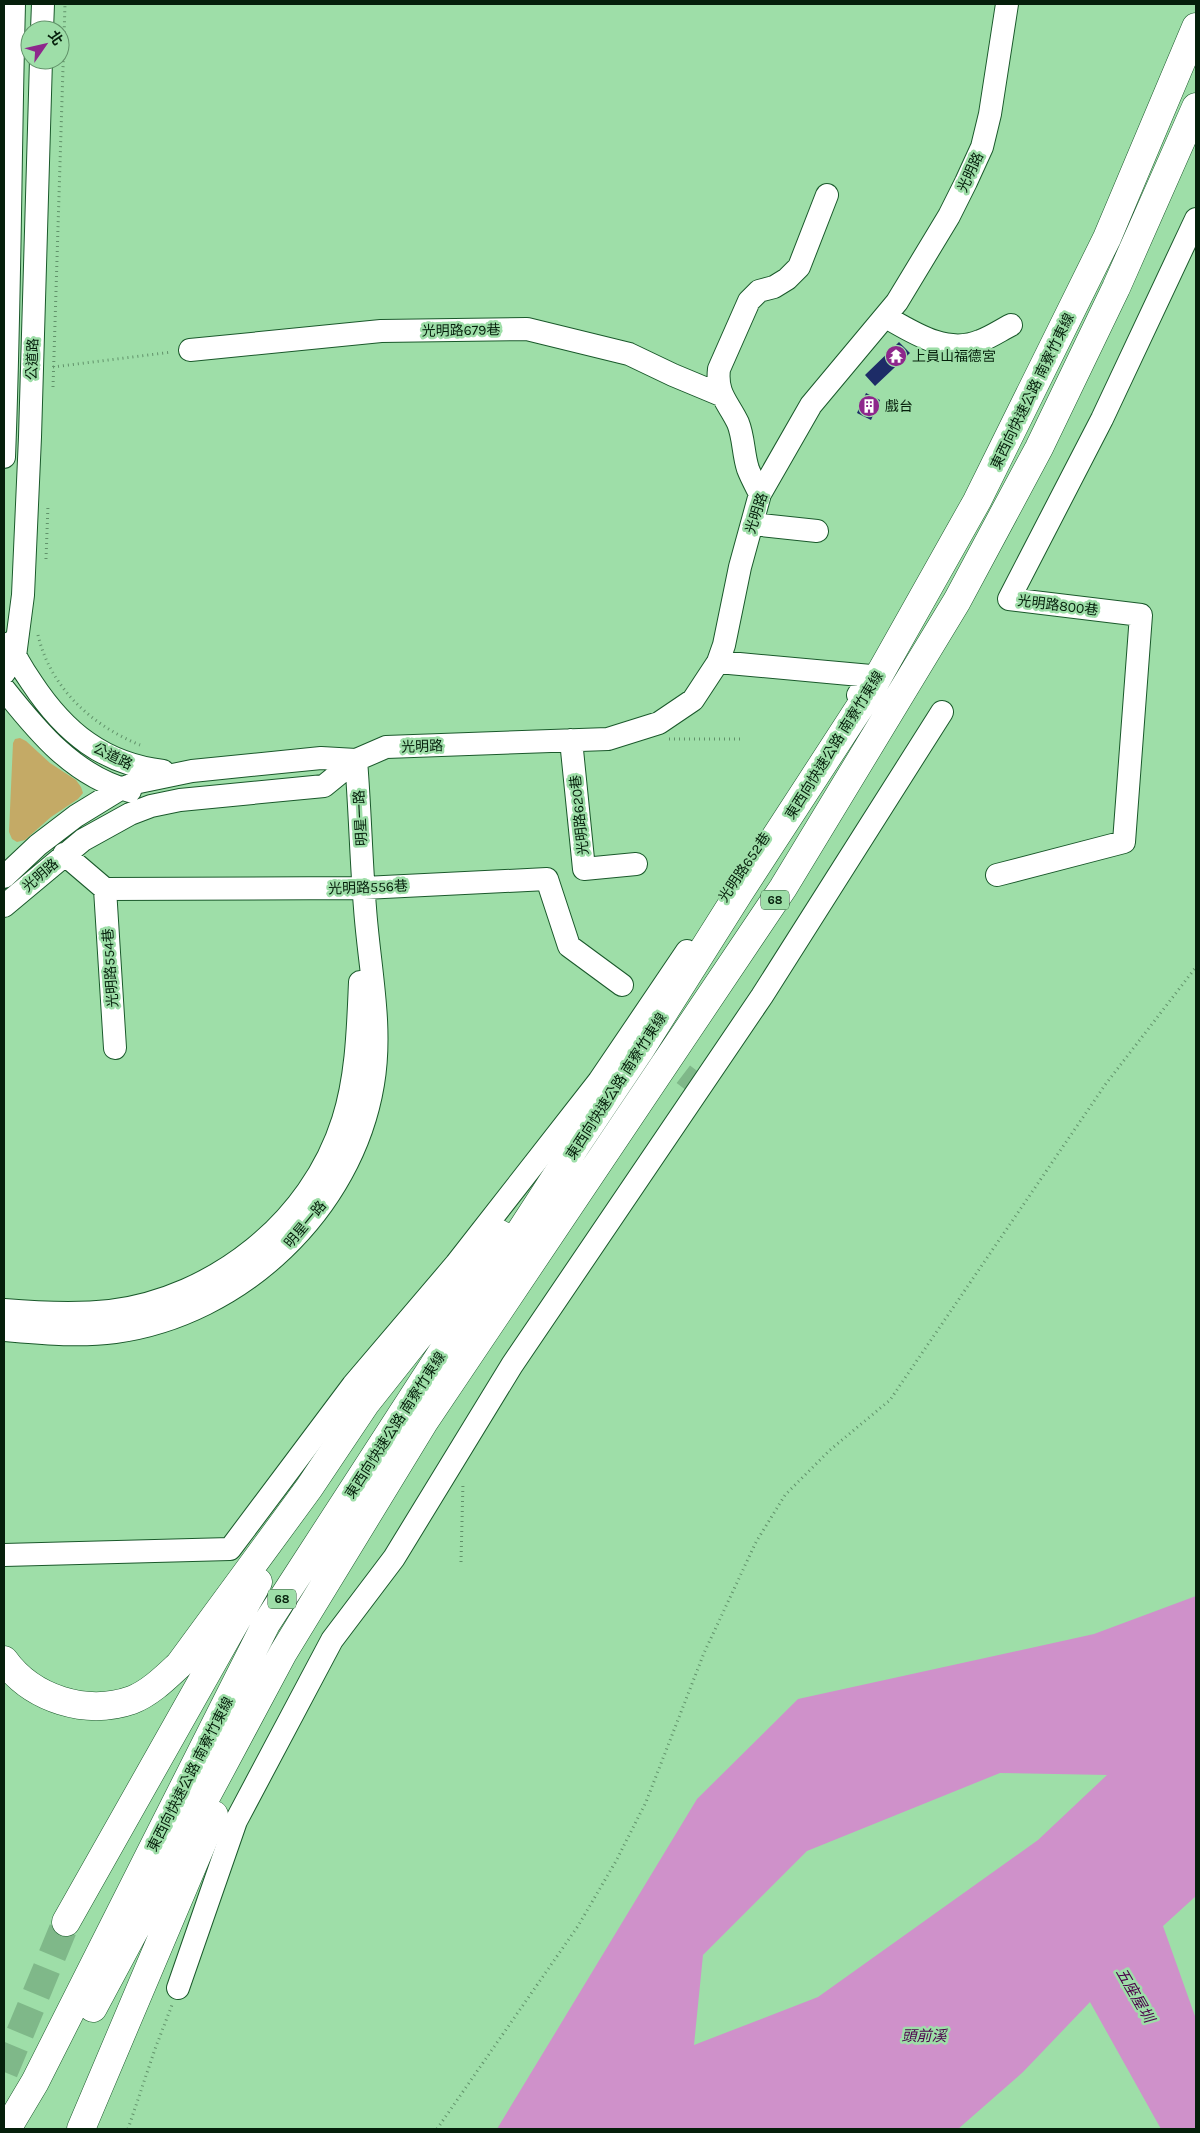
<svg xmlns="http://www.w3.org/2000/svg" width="1200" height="2133" font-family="Karla,'Noto Sans TC',sans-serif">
	<rect width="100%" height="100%" fill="#9edea8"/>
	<path fill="#c4aa66" d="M20,738L26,741L50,763L76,780L81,787L83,793L78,799L51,817L25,840L17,842L12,839L9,832L13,743L15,739Z"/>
	<path fill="#cf91ca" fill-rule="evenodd" d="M1196,1596V1896L1163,1926L1196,2019V2129H1161L1090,2002L1023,2072L958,2129H497L697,1799L798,1699L1094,1634ZM1000,1773L1107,1775L1038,1840L818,1997L694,2045L703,1955L807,1851Z"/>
	<path fill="#1d2c67" d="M899,342L910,353L875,386L865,375Z
		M866,393L880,400L871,420L857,413Z"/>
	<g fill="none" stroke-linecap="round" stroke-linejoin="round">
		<path stroke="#7fb889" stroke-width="22" stroke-dasharray="22 11" stroke-linecap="butt" d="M631,1034L700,1087"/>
		<path stroke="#7fb889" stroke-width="28" stroke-dasharray="28 14" stroke-linecap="butt" d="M4,2072L66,1922"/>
		<g stroke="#1a592b" stroke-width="24">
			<path id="minor" d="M42,30L43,4
				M886,317C914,333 947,355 980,341C991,337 1001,330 1011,325
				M190,350L381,331L527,329L629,354L673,375L721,395
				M4,457C10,306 10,155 14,4
				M760,494C756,486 751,477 748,469C743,454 744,438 738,423C728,402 716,394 719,369L749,301L759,291L774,287L787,279L799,267L827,195
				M752,524L817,531
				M10,643C15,658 23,670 32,683C65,733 104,764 163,771
				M718,662L871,676L858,695
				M4,673L15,656L23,595L30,437L41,60
				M4,689C38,732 74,776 130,791
				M571,740L584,869L636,864
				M64,854L105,889L364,888L547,879L569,946L622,985
				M997,875L1124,842L1141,615L1009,599L1102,419L1196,219
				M4,877L38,845L76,816L120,789L139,782L192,771L321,758L356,760
				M105,889L115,1048
				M4,906L83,840L130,814L151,806L180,800L324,786L356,760L386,747L608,739L659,723L693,700L718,662L724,645L740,567L760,494L811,405L897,302L949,216L966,182L982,147L990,114L1007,4
				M4,1310C39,1313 74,1315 110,1311C214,1298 311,1222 343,1120C357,1076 358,1028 360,982
				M4,1330C40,1333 78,1337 115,1332C241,1315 352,1210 373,1084C383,1026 369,966 365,908C361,859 360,809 356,760
				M4,1555L230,1549L353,1385L456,1264L599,1081L687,951
				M178,1988L236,1821L332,1640L394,1558L512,1365L762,996L942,712"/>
		</g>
		<g stroke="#1a592b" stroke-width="29">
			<path id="highway" d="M4,1660C32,1699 86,1716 132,1700C150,1693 165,1678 179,1665L309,1488L366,1403L500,1234
				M66,1922L258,1582
				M93,2008L283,1653L424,1422L783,888L957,601L1039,448L1116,288L1196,107
				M7,2129L35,2082L266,1624L577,1144L640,1050L739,893L869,693L977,501L1107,238L1196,27
				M81,2129L214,1815"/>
		</g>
		<path stroke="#61926a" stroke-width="3" stroke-dasharray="1 4" stroke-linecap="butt" d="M53,367L172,352
			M53,387L65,4
			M46,559L48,505
			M38,635C50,687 91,725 140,745
			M669,739H744
			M461,1562L463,1482
			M128,2129L155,2049L172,2005
			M437,2129L578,1926L616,1861L646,1802L704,1653L756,1542L785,1495L830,1450L890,1400L1105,1085L1196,967"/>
		<use href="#minor" stroke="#fff" stroke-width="22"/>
		<use href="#highway" stroke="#fff" stroke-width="28"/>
	</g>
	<defs>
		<g id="temple-disc" transform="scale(1.125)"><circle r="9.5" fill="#8e278c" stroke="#9edea8"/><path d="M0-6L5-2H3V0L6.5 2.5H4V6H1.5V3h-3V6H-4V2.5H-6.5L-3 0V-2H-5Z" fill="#fff"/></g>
		<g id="building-disc" transform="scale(1.125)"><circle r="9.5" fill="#8e278c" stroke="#9edea8"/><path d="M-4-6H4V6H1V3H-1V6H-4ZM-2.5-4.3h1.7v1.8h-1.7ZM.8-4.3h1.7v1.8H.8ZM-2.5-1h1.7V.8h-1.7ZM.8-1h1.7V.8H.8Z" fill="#fff"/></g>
	</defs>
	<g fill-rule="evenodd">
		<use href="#temple-disc" x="896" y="356"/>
		<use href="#building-disc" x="869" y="406"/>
	</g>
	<g text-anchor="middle" stroke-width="5" stroke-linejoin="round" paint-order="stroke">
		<g fill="#9edea8" stroke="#33583a" stroke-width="1">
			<rect x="761" y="890.5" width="28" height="19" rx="4"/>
			<rect x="268" y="1589.5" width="28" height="19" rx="4"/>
		</g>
		<g font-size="12" font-weight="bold" fill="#051f0b">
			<text x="775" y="904">68</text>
			<text x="282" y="1603">68</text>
		</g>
		<g font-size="14" fill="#051f0b" stroke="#9edea8">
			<text transform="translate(970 172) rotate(-65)" y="5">光明路</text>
			<text transform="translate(461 330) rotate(-1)" y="5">光明路679巷</text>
			<text transform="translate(32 359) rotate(-88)" y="5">公道路</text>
			<text transform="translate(1032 391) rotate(-64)" y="5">東西向快速公路 南寮竹東線</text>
			<text transform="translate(756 513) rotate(-72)" y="5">光明路</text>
			<text transform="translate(1058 605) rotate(7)" y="5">光明路800巷</text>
			<text transform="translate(834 745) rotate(-58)" y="5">東西向快速公路 南寮竹東線</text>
			<text transform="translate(422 746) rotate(-2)" y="5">光明路</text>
			<text transform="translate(113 756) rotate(26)" y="5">公道路</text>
			<text transform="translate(579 815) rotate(-96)" y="5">光明路620巷</text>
			<text transform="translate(360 818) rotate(-93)" y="5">明星一路</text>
			<text transform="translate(744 867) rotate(-56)" y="5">光明路652巷</text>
			<text transform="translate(40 875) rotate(-41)" y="5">光明路</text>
			<text transform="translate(368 887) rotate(-2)" y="5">光明路556巷</text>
			<text transform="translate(110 968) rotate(-94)" y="5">光明路554巷</text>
			<text transform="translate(616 1086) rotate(-57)" y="5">東西向快速公路 南寮竹東線</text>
			<text transform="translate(305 1224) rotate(-50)" y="5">明星一路</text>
			<text transform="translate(395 1425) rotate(-57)" y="5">東西向快速公路 南寮竹東線</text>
			<text transform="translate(190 1774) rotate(-63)" y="5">東西向快速公路 南寮竹東線</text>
		</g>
		<g font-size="14" fill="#051f0b" stroke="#9edea8" text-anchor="start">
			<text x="912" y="361">上員山福德宮</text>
			<text x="885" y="411">戲台</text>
		</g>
		<g font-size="15" font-style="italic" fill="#4b004a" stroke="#9edea8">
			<text transform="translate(1135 1995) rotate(60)" y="5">五座屋圳</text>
			<text x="924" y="2041">頭前溪</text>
		</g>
	</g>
	<rect width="1200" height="2133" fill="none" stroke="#051f0b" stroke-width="10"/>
	<g transform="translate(45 45) rotate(56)"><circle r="24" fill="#9edea8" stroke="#619269"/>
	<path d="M0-4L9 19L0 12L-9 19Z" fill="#8e278c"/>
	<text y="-8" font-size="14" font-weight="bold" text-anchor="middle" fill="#051f0b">北</text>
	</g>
</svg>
